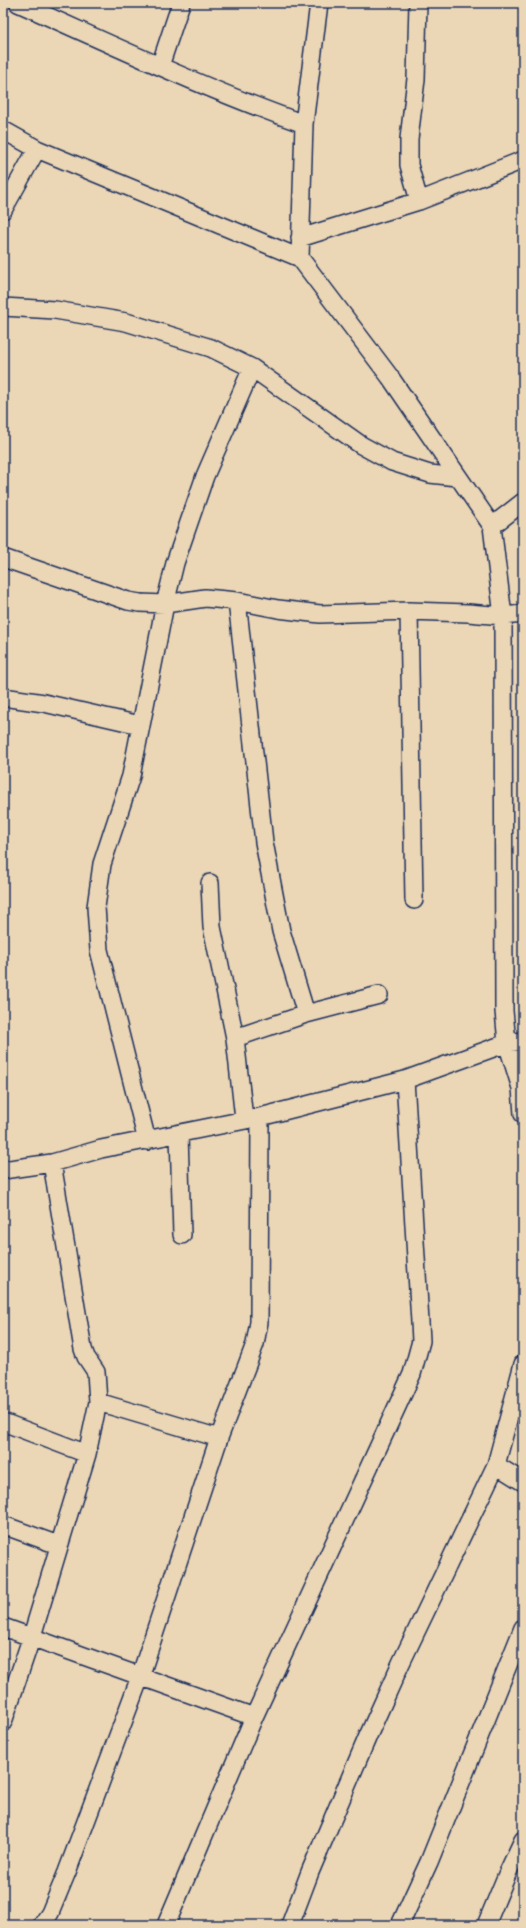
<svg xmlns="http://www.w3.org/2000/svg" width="526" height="1928" font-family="'Playpen Sans',sans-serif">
	<rect width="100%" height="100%" fill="#ebd6b5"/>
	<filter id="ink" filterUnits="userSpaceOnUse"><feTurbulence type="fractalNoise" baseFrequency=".025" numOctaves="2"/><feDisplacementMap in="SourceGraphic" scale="8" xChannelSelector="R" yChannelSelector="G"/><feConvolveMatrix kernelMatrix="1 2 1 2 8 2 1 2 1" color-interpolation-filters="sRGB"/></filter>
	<g filter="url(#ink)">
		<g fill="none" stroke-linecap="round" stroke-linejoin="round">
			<g stroke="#1b2f5e" stroke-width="20">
				<path id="minor" d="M18,3C113,45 207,90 304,124
					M418,3L416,79L409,139V165L419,201
					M160,66L181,3
					M3,130L37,149L300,258L390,377L492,526L503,616L504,1011L507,1043L521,1088L523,1114
					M3,210L37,149
					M300,238L419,201L523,160
					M300,258L304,124L319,3
					M3,307L55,310L126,322L211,348L252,368L361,445L392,462L430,474L457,477
					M492,526L523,502
					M3,558L128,601L140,603L165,604L205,598L237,601L278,609L320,614L409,611L468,613L503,616L523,614
					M237,601L264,842L281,931L306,1014L379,995
					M409,611L414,900
					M3,697L44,703L140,725
					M210,883L212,927L235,1038L244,1119
					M235,1038L306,1014
					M179,1134L182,1235
					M147,1141L99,950L96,907L102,864L131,776L165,604L175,563L205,476L252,368
					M3,1170L52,1163L101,1149L260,1117L405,1080L507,1043L523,1041
					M98,1402L219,1438
					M3,1422L87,1454
					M496,1465L523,1482
					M3,1525L58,1545
					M3,1627L254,1717
					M3,1722L32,1636L87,1454L98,1402L96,1372L86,1357L83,1349L52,1163
					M42,1925L50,1913L67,1872L140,1677L219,1438L255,1344L259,1322L260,1117
					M166,1925L254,1717L412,1374L421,1341L420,1322L405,1080
					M290,1925L310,1872L368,1736L401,1663L496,1465L523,1364
					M400,1925L429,1862L523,1628
					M486,1925L508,1872L523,1840"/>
			</g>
			<use href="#minor" stroke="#ebd6b5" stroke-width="17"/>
		</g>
	</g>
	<rect width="526" height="1928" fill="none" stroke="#ebd6b5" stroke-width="16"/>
	<rect x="8" y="8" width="510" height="1912" fill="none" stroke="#1b2f5e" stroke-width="1.5" filter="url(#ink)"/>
</svg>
